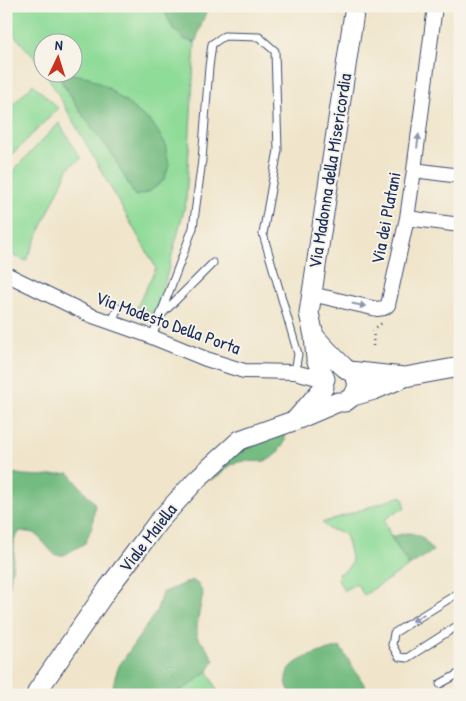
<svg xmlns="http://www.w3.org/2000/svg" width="466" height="701" font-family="'Patrick Hand',sans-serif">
	<rect width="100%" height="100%" fill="#f7f3e8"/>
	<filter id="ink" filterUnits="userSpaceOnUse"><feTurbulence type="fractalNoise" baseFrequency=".02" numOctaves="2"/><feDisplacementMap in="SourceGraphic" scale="10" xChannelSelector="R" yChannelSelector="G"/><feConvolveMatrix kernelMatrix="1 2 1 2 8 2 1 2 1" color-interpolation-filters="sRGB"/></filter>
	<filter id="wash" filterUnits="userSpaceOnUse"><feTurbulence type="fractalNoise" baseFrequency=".0096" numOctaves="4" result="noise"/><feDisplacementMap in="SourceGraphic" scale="20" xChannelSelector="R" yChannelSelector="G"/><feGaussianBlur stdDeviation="1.12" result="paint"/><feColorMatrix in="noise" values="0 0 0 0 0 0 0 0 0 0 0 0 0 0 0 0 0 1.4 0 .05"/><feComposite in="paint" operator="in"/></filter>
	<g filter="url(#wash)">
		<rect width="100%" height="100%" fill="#f0e5cb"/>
		<path fill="#8fdb98" stroke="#55857b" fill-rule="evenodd" d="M6,6H162L173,28L184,39L195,43L186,202L156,316L137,307L156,268L46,73L72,72V42H42V66L6,26ZM72,74L108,88L153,124L169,165L164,180L149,192L135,196L111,152L84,117L61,81Z
			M33,84L58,108L8,159L6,157V111Z
			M59,123L81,159L69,167L26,261L6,252V178Z
			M402,496L405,504L404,509L397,511L384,520L391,537L409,566L364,595L356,583L344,591L339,581L338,574L346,570L352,562L348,544L345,535L340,532L328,529L322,523Z
			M208,671L219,695H172L193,683Z"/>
		<path fill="#73bb80" stroke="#47756f" d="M162,6H208L195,43L184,39L173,28Z
			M72,74L89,77L108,88L153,124L165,143L169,165L164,180L149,192L135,196L111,152L84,117L61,80Z
			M281,428C286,436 287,442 280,449C277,453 273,458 268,460C257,464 244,458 233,464C224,469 220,478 210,480L207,477L224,459Z
			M6,472L23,475L44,476L69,473L95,504L92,527L85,543L64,555H55L35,533L20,531L14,540V555L10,583L6,598Z
			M406,533C421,533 425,540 433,551L409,566L391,537Z
			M192,580L199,585L203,594L197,623V637L206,647L214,660L208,671L193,683L172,695H114L112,692L115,677L119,666L156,612L162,593Z
			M340,647L371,695H292C269,662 318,653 340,647Z"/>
	</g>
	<g filter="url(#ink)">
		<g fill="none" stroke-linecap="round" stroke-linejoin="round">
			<g stroke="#3b4a6e" stroke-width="9">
				<path id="service" d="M162,314L213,263
					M111,323L118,308
					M152,337L193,228L202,160L209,67L212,44L224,36L259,37L275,51L278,150L263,234L298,354L295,372
					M460,592L394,633L392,645L399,657L407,658L460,624
					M440,684L460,673"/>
			</g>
			<g stroke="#3b4a6e" stroke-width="16">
				<path id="minor" d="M414,170L460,176
					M407,218L460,225
					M6,274L90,315L147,335L206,359L244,371L295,372L325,380
					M311,294L377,309L384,308L388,305L407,218L414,170L435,6"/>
			</g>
			<g stroke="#3b4a6e" stroke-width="21">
				<path id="secondary" d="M314,336C324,347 334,358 345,368C349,371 354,373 356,378C359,385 357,391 353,396
					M349,371L404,377
					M325,379L316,359L314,336L309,313L355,6
					M298,417L324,387
					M36,695L38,690L109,587L132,557L158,522L197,479L240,440L296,420L338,402H345L353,396L374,390L405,377L460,367"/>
			</g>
			<path stroke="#3b4a6e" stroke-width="2.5" stroke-dasharray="1 4" stroke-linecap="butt" d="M373,346L374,329L382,323"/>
			<use href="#service" stroke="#fff" stroke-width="7"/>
			<use href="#minor" stroke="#fff" stroke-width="14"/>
			<use href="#secondary" stroke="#fff" stroke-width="19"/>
		</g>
		<defs><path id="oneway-solid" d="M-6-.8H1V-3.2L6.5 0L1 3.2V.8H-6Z" transform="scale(1.25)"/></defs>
		<g fill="#8d97ae">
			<use href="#oneway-solid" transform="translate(418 141) rotate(-83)"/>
			<use href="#oneway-solid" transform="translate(359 305) rotate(12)"/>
			<use href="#oneway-solid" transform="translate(418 618) rotate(148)"/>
		</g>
	</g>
	<g text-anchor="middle" stroke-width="4" stroke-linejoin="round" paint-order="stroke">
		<g font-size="18" fill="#1b2f5e" stroke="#f7f3e8">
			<text transform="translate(330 171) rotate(-81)" y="6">Via Madonna della Misericordia</text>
			<text transform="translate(386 218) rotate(-79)" y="6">Via dei Platani</text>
			<text transform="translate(168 323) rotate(20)" y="6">Via Modesto Della Porta</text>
			<text transform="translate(148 538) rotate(-52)" y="6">Viale Maiella</text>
		</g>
	</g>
	<rect width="466" height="701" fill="none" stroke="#f7f3e8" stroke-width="25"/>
	<g transform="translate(58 58) rotate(4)"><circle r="24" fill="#f7f3e8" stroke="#9fa5b1"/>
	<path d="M0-4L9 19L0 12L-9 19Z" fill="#c8321e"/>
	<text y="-8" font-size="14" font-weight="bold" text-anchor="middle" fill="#1b2f5e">N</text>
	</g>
</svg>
